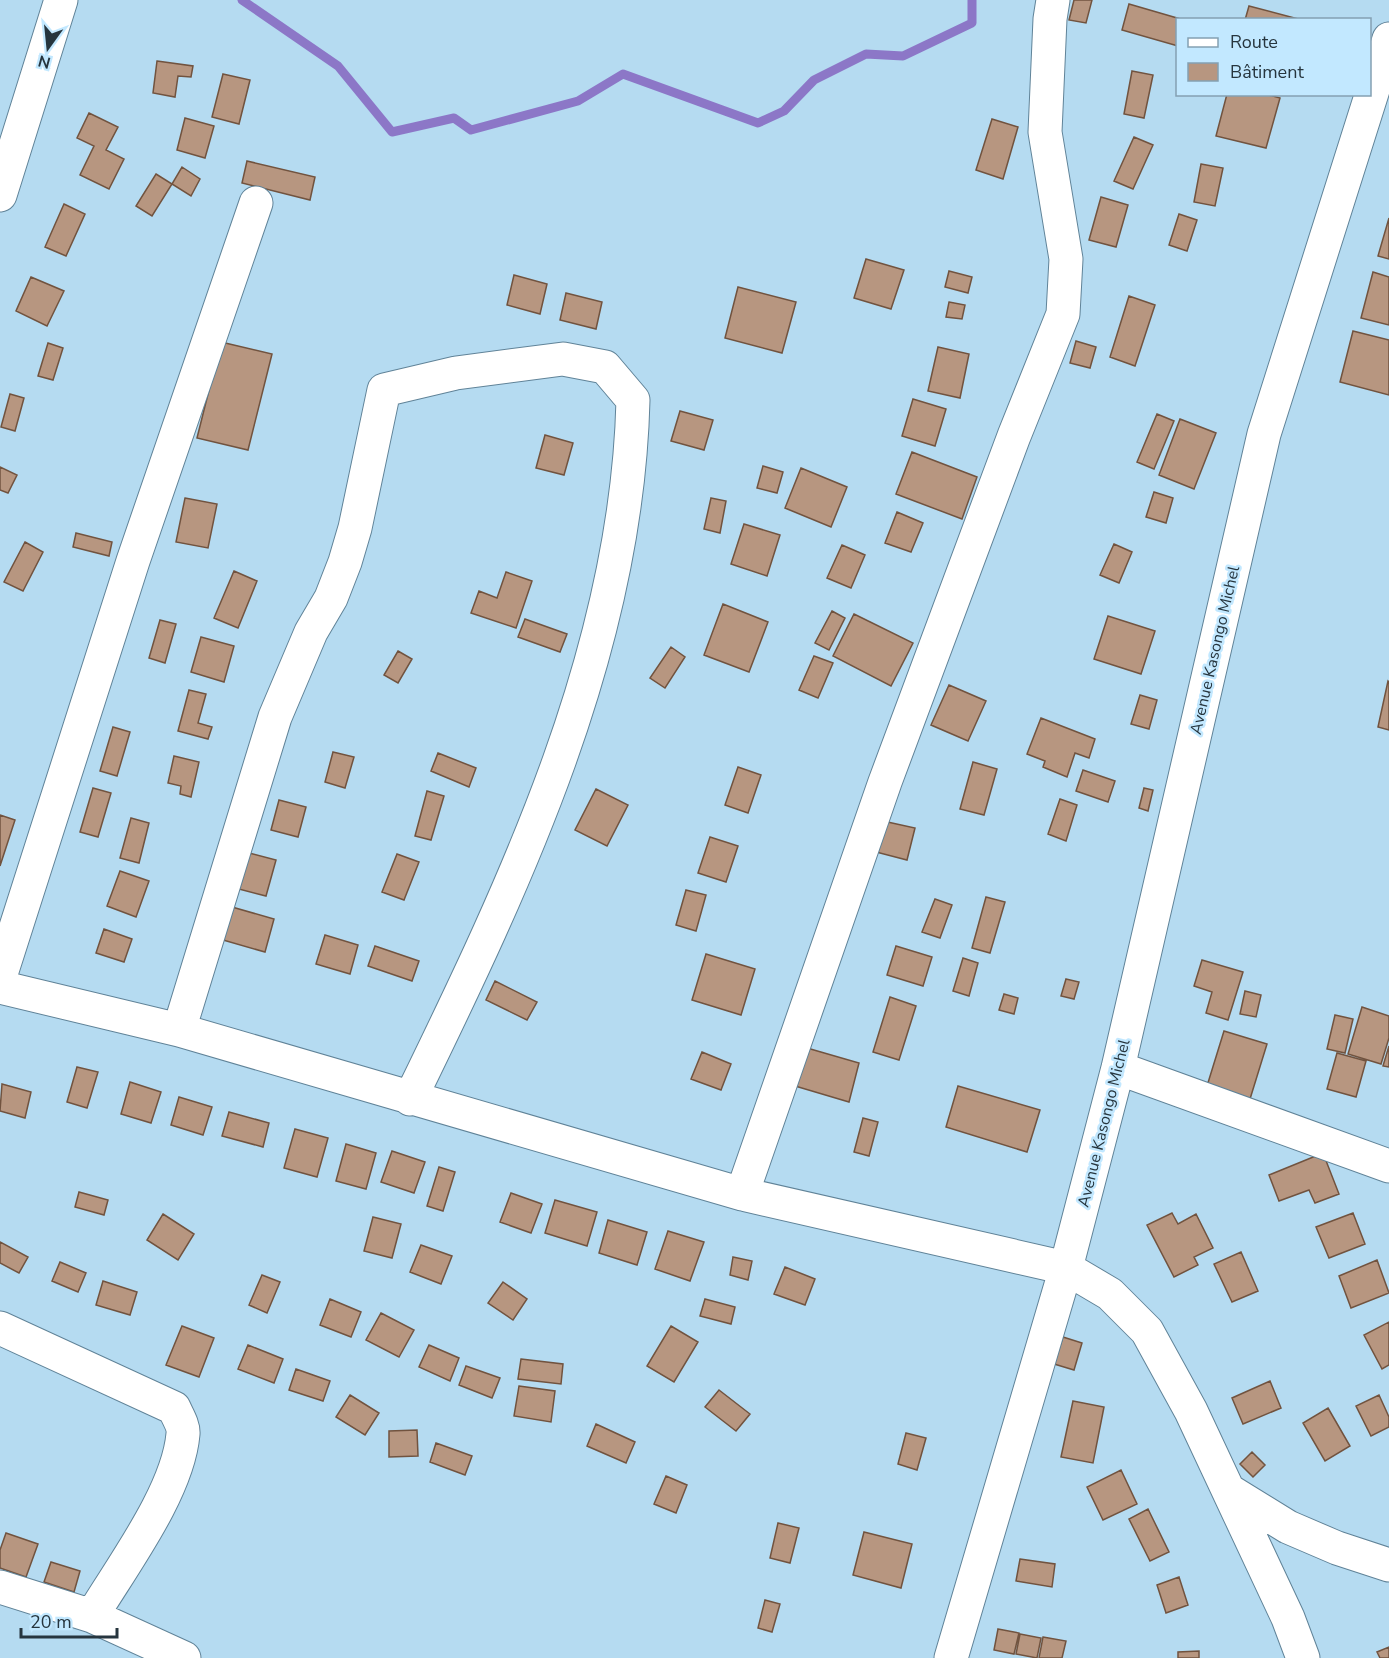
<svg xmlns="http://www.w3.org/2000/svg" width="1389" height="1658" font-family="'Nunito Sans',sans-serif">
	<rect width="100%" height="100%" fill="#b5dbf1"/>
	<g fill="none" stroke-linecap="round" stroke-linejoin="round">
		<path stroke="#8c77c7" stroke-width="9" d="M242,0L338,66L392,132L454,118L471,130L578,101L623,74L758,123L784,111L814,80L866,54L903,56L972,23V0"/>
	</g>
	<path fill="#b79680" stroke="#71533f" stroke-width="1.5" d="M1074,0H1092L1086,23L1069,20Z
		M1129,4L1184,20H1178V46L1122,30Z
		M1249,6L1302,20H1245Z
		M157,61L193,66L191,77L178,76L175,97L153,93Z
		M1132,71L1153,75L1144,118L1124,114Z
		M223,74L250,80L239,124L212,117Z
		M1227,94H1265L1280,98L1266,148L1216,136Z
		M89,113L118,127L106,150L124,159L109,189L80,175L94,146L77,138Z
		M185,118L214,126L205,158L177,150Z
		M992,119L1018,127L1003,179L976,170Z
		M1134,137L1153,145L1133,189L1114,181Z
		M247,161L315,177L310,200L242,183Z
		M1201,164L1223,168L1215,206L1194,202Z
		M182,167L200,179L191,196L172,184Z
		M156,174L172,184L152,216L136,206Z
		M1101,197L1128,205L1116,247L1089,240Z
		M64,204L85,214L66,256L45,247Z
		M1179,214L1197,220L1187,251L1169,245Z
		M1389,218V259L1378,256Z
		M866,259L904,270L891,309L854,298Z
		M949,271L972,277L968,293L945,287Z
		M1373,272L1389,277V325L1361,318Z
		M514,275L547,284L540,314L507,305Z
		M31,277L64,291L47,326L16,311Z
		M738,287L796,302L782,353L725,338Z
		M566,293L602,302L596,329L560,320Z
		M1129,296L1155,305L1135,366L1110,357Z
		M949,302L965,305L962,319L946,317Z
		M1353,331L1389,340V395L1340,382Z
		M1076,341L1096,347L1090,368L1070,363Z
		M221,342L272,354L248,450L197,438Z
		M48,343L63,348L53,380L38,376Z
		M938,347L969,354L960,398L928,391Z
		M10,394L24,398L15,431L1,427Z
		M913,399L946,409L935,446L902,436Z
		M680,411L713,420L704,450L671,441Z
		M1157,414L1174,421L1154,469L1137,462Z
		M1180,419L1216,433L1194,489L1159,475Z
		M545,435L573,443L564,475L536,468Z
		M912,452L977,477L962,519L896,494Z
		M763,466L783,472L777,493L757,488Z
		M0,467L17,475L8,493L0,490Z
		M801,468L847,487L831,527L785,508Z
		M1154,492L1173,498L1166,523L1146,517Z
		M185,498L217,504L208,548L176,542Z
		M711,498L726,501L720,533L704,529Z
		M897,512L923,523L911,552L885,543Z
		M744,524L780,535L767,576L731,564Z
		M76,533L112,542L109,556L73,547Z
		M25,542L43,552L23,591L4,582Z
		M1114,544L1132,552L1119,583L1100,575Z
		M842,545L865,555L851,588L827,578Z
		M234,571L257,581L238,628L214,618Z
		M506,572L532,581L516,628L471,613L479,591L497,598Z
		M723,604L768,622L749,672L704,655Z
		M832,611L845,618L829,650L815,643Z
		M854,614L913,643L891,686L833,656Z
		M1108,616L1155,631L1141,674L1094,659Z
		M525,619L567,634L560,652L518,637Z
		M160,620L176,624L165,663L149,658Z
		M201,637L234,646L224,682L191,672Z
		M671,647L685,657L665,688L650,678Z
		M398,651L412,659L398,683L384,675Z
		M814,656L833,663L818,698L799,690Z
		M1388,681L1389,682V730L1378,727Z
		M949,685L986,701L968,741L931,725Z
		M189,690L206,694L198,723L212,727L208,739L178,731Z
		M1140,695L1157,700L1149,729L1131,724Z
		M1041,718L1095,739L1089,758L1075,753L1067,777L1043,767L1045,761L1027,754Z
		M113,727L130,732L117,776L100,771Z
		M333,752L354,757L345,788L325,782Z
		M438,753L476,768L469,787L431,771Z
		M174,756L199,762L191,797L180,794L181,786L168,783Z
		M973,762L997,769L984,815L960,809Z
		M738,767L761,775L748,813L725,805Z
		M1083,770L1115,781L1108,802L1076,791Z
		M93,788L111,793L98,837L80,832Z
		M1144,788L1153,790L1148,811L1139,808Z
		M596,789L628,805L607,846L575,830Z
		M427,791L444,796L431,840L415,836Z
		M1060,799L1077,805L1066,841L1048,834Z
		M279,800L306,807L298,837L271,830Z
		M0,815L15,820L0,866Z
		M131,818L149,823L139,863L120,858Z
		M883,821L915,828L907,860L876,852Z
		M710,837L738,846L726,882L698,873Z
		M245,852L276,860L266,896L235,888Z
		M397,854L419,862L404,900L382,892Z
		M120,871L149,881L136,917L107,906Z
		M686,890L706,895L696,931L676,925Z
		M986,897L1005,902L990,953L972,948Z
		M935,899L952,905L940,938L922,932Z
		M232,907L274,919L265,952L223,940Z
		M104,929L132,939L124,962L96,953Z
		M325,935L358,945L350,974L316,964Z
		M375,946L419,961L412,981L368,966Z
		M896,946L932,957L923,986L887,975Z
		M706,954L755,969L741,1015L692,1000Z
		M963,958L978,963L969,996L953,991Z
		M1202,960L1243,972L1228,1020L1206,1013L1212,992L1194,986Z
		M1066,979L1079,982L1074,999L1061,996Z
		M495,981L537,1002L527,1020L486,1000Z
		M1245,991L1261,995L1256,1017L1240,1014Z
		M1004,994L1018,998L1014,1014L999,1010Z
		M890,997L916,1006L899,1060L873,1052Z
		M1362,1007L1389,1016V1038L1381,1064L1348,1054Z
		M1335,1015L1353,1019L1345,1053L1327,1049Z
		M1224,1031L1267,1044L1250,1099L1207,1086Z
		M1389,1046V1067L1383,1066Z
		M807,1048L859,1063L849,1102L795,1086Z
		M702,1052L731,1064L721,1090L691,1079Z
		M1337,1053L1366,1061L1356,1097L1327,1089Z
		M77,1067L98,1072L87,1108L67,1102Z
		M130,1082L161,1092L151,1123L121,1114Z
		M2,1084L31,1092L25,1118L0,1111Z
		M958,1086L1040,1110L1027,1152L946,1127Z
		M179,1097L212,1107L203,1135L171,1125Z
		M229,1112L269,1123L263,1147L222,1136Z
		M863,1118L878,1122L869,1156L854,1152Z
		M295,1129L328,1138L317,1177L284,1168Z
		M346,1144L376,1153L366,1189L336,1181Z
		M392,1151L425,1162L414,1193L381,1182Z
		M1323,1153L1339,1194L1315,1203L1309,1190L1279,1201L1269,1175Z
		M439,1167L455,1172L443,1211L427,1206Z
		M79,1192L108,1200L104,1215L75,1207Z
		M511,1193L542,1204L531,1233L500,1222Z
		M555,1200L597,1212L587,1246L545,1233Z
		M1172,1213L1178,1224L1196,1214L1213,1248L1194,1257L1198,1265L1174,1277L1147,1225Z
		M1353,1213L1365,1244L1329,1258L1316,1227Z
		M163,1214L194,1234L178,1260L147,1240Z
		M373,1217L401,1224L392,1258L364,1251Z
		M608,1220L647,1232L637,1265L599,1253Z
		M668,1231L704,1242L690,1281L655,1269Z
		M0,1242L28,1257L19,1273L0,1263Z
		M421,1245L452,1256L441,1284L410,1272Z
		M1241,1252L1258,1291L1232,1302L1214,1264Z
		M733,1257L752,1261L748,1280L730,1275Z
		M1377,1260L1389,1293L1351,1308L1339,1276Z
		M60,1262L86,1273L78,1292L52,1281Z
		M785,1267L815,1279L805,1305L774,1294Z
		M262,1275L280,1282L267,1313L249,1305Z
		M103,1281L137,1292L130,1315L96,1305Z
		M503,1282L527,1299L513,1320L488,1303Z
		M330,1299L361,1312L351,1337L320,1325Z
		M705,1299L735,1307L731,1324L700,1316Z
		M381,1313L414,1330L399,1357L366,1340Z
		M1389,1322V1365L1382,1369L1364,1335Z
		M182,1326L214,1338L199,1377L166,1365Z
		M671,1326L698,1342L674,1382L647,1366Z
		M1063,1337L1082,1343L1074,1370L1054,1364Z
		M248,1345L283,1359L274,1383L238,1369Z
		M429,1345L459,1358L450,1381L419,1367Z
		M521,1359L563,1364L561,1384L518,1379Z
		M466,1366L500,1378L492,1398L459,1385Z
		M296,1369L330,1381L323,1401L289,1390Z
		M1270,1381L1281,1408L1243,1424L1232,1398Z
		M519,1386L555,1391L551,1422L514,1416Z
		M719,1390L750,1414L736,1431L705,1407Z
		M350,1395L379,1413L365,1435L336,1417Z
		M1379,1395L1389,1417V1427L1371,1436L1356,1406Z
		M1073,1401L1104,1407L1093,1463L1061,1457Z
		M1328,1408L1350,1446L1325,1461L1303,1423Z
		M596,1424L635,1442L626,1463L587,1446Z
		M417,1430L418,1456L389,1457V1431Z
		M906,1433L926,1438L917,1470L898,1464Z
		M436,1443L472,1456L465,1475L430,1462Z
		M1252,1452L1265,1465L1253,1477L1240,1464Z
		M1121,1470L1137,1504L1103,1520L1087,1487Z
		M666,1476L687,1485L676,1513L654,1504Z
		M1148,1509L1169,1552L1150,1561L1129,1519Z
		M778,1523L799,1528L790,1563L770,1558Z
		M864,1532L912,1544L901,1588L853,1575Z
		M6,1533L38,1544L26,1577L0,1568V1550Z
		M1020,1559L1055,1564L1052,1587L1016,1581Z
		M51,1562L80,1571L74,1592L44,1582Z
		M1179,1577L1188,1605L1166,1613L1157,1585Z
		M765,1600L780,1604L772,1632L758,1628Z
		M998,1629L1019,1633L1014,1654L994,1650Z
		M1020,1634L1041,1638L1037,1658L1016,1654Z
		M1043,1637L1066,1641L1062,1658H1039Z
		M1389,1647V1658H1380L1377,1652Z
		M1199,1651V1658H1178V1652Z"/>
	<g fill="none" stroke-linecap="round" stroke-linejoin="round">
		<g stroke="#608398" stroke-width="35">
			<path id="street" d="M0,195L61,0
				M0,977L133,561L256,203
				M0,987L179,1030L742,1194L1066,1268L1110,1294L1147,1331L1191,1411L1288,1618L1303,1658
				M179,1030L275,717L311,632L331,598L345,562L355,528L384,390L456,373L563,359L605,367L633,400C627,648 517,880 410,1099
				M1118,1068L1389,1166
				M742,1194L885,782L1014,436L1063,314L1066,259L1045,132L1050,19L1053,0
				M0,1328L174,1408C177,1415 184,1426 183,1434C178,1492 122,1566 92,1616
				M1228,1490L1288,1527L1337,1548L1389,1565
				M0,1587L92,1616L184,1658
				M951,1658L1066,1268L1118,1068L1264,434L1389,39"/>
		</g>
		<use href="#street" stroke="#fff" stroke-width="33"/>
	</g>
	<g text-anchor="middle" stroke-width="5" stroke-linejoin="round" paint-order="stroke">
		<g font-size="16" fill="#26353e" stroke="#c2e8ff">
			<text transform="translate(1214 650) rotate(-77)" y="6">Avenue Kasongo Michel</text>
			<text transform="translate(1103 1123) rotate(-76)" y="6">Avenue Kasongo Michel</text>
		</g>
	</g>
	<rect x="1176" y="18" width="195" height="78" fill="#c2e8ff" stroke="#84a0b2" stroke-width="1.5"/>
	<rect x="1188" y="38" width="30" height="9" fill="#ffffff" stroke="#84a0b2" stroke-width="1.5"/>
	<text x="1230" y="48" font-size="18" fill="#26353e">Route</text>
	<rect x="1188" y="63" width="30" height="18" fill="#b79680" stroke="#84a0b2" stroke-width="1.5"/>
	<text x="1230" y="78" font-size="18" fill="#26353e">Bâtiment</text>
	<g transform="translate(48 48) rotate(195)" stroke="#c2e8ff" stroke-width="4.5" paint-order="stroke">
	<path d="M0-4.5L10 22L0 15L-10 22Z" fill="#26353e"/>
	<text y="-9" font-size="16" font-weight="bold" text-anchor="middle" fill="#26353e">N</text>
	</g>
	<path d="M21 1628v9h96v-9" fill="none" stroke="#26353e" stroke-width="3"/>
	<text x="30" y="1628" font-size="18" fill="#26353e" stroke="#c2e8ff" stroke-width="4.5" paint-order="stroke">20 m</text>
</svg>
